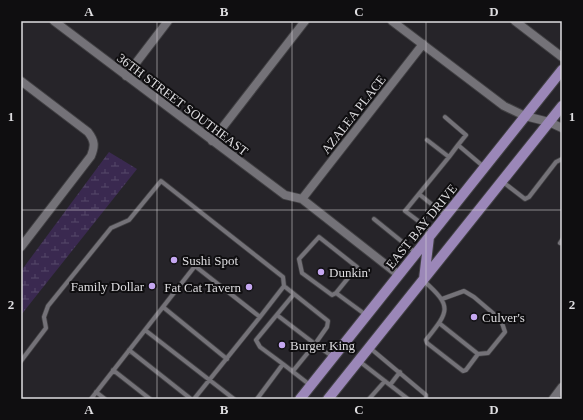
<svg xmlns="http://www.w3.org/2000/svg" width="583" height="420" font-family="Georgia,serif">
	<defs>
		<pattern id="wetland-marsh" width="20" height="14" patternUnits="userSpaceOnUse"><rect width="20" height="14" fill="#3a2950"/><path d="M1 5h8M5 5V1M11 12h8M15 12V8" fill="none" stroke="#564869"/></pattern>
	</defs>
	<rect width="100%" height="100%" fill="#262429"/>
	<path fill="url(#wetland-marsh)" d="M109,152L137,169L21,315V271Z"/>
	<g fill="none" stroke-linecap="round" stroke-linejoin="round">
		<g stroke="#414043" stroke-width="5.5">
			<path id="lane" d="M445,117L466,135L458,145L484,167
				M427,140L449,157L458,145
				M503,182L525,199L529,197L556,162L562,159
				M419,194L446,216
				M374,219L416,253
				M433,232L405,211L449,157
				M560,243L562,240
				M424,281C453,307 449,311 426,340L427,343L463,371L466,370L478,354L439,323
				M336,293L332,295L302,273L299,259L319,237L357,267L336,293L366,315
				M442,299L464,291L474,297L501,320L505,332L488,353L478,354
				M163,307L227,359
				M277,315L315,344L327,327L328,321L284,286
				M145,330L234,399
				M370,348L426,395V399
				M129,350L191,399
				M21,361L46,328L44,317L48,306L111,228L129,220L161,181L283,277L284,286L260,317L195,266L91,399
				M359,361L408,399
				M283,364L260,347L256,340L294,294
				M113,370L150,399
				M293,371L315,344L333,357
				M390,385L400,372
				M96,392L105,399
				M194,399L260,317
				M257,399L283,364L310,385
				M369,399L385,381"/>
		</g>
		<g stroke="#414043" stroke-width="10">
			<path id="street" d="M54,21L285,195L302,199L399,275
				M392,21L504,106L525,116L549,122L562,128
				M515,21L562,57
				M126,76L168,21
				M21,81L88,132C95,141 95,146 91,156L21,247
				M212,141L305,21
				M302,199L423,44
				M553,399L562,387"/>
		</g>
		<g stroke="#414043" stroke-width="12">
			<path id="primary" d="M424,279L429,237
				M300,399L562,70
				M328,399L562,106"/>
		</g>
		<use href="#lane" stroke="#747278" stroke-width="4"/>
		<use href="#street" stroke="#747278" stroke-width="8"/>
		<use href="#primary" stroke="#9b87b8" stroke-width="10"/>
	</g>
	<path fill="none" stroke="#dedde0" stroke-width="1" stroke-opacity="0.55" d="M157,21V399M292,21V399M426,21V399M21,210H562"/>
	<g fill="#c5a7f1" stroke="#0f0e10" stroke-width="1.5">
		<circle cx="174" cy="260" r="4"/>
		<circle cx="321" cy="272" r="4"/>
		<circle cx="152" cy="286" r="4"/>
		<circle cx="249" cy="287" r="4"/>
		<circle cx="474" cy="317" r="4"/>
		<circle cx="282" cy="345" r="4"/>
	</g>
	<g text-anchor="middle" stroke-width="4" stroke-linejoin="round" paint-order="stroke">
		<g font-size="13" fill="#dedde0" stroke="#0f0e10">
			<text transform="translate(183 104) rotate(37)" y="5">36TH STREET SOUTHEAST</text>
			<text transform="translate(353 114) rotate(-52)" y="5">AZALEA PLACE</text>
			<text transform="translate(421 226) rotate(-51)" y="5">EAST BAY DRIVE</text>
		</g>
		<g font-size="13" fill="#dedde0" stroke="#0f0e10" text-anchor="start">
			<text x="182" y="265">Sushi Spot</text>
			<text x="329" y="277">Dunkin'</text>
			<text x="144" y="291" text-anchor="end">Family Dollar</text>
			<text x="241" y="292" text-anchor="end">Fat Cat Tavern</text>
			<text x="482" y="322">Culver's</text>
			<text x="290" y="350">Burger King</text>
		</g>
	</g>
	<rect width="583" height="420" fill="none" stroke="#0f0e10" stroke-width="44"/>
	<rect x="22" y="22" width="539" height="376" fill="none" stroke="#dedde0" stroke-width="1.5"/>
	<g font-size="13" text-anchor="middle" font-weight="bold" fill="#dedde0">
		<text x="89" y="16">A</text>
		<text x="224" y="16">B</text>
		<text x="359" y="16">C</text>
		<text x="494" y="16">D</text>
		<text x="11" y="121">1</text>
		<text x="572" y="121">1</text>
		<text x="11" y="309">2</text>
		<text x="572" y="309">2</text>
		<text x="89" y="414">A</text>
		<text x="224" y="414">B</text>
		<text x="359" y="414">C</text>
		<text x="494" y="414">D</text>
	</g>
</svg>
